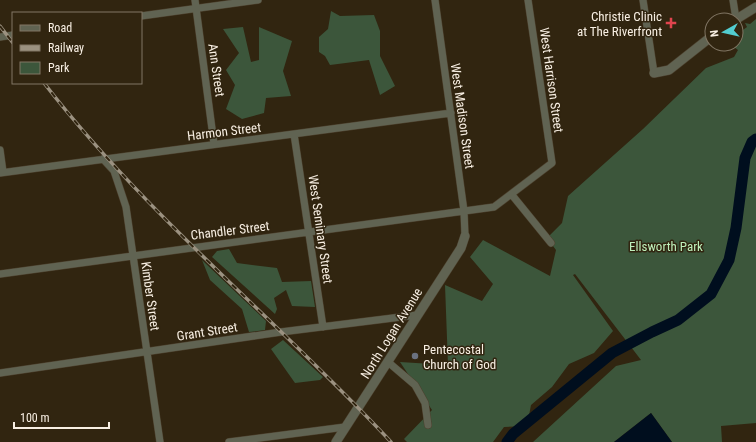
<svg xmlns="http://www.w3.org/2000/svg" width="756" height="442" font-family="'Roboto Condensed',sans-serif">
	<rect width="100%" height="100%" fill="#312510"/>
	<path fill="#3c563b" d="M331,11L340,16L374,15L380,31V56L395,86L380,95L369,60L330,65L325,56L319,52V37L328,29Z
		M756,19V423L721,426L722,442H672L651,413L614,442H533L616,366L641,360L575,274L573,275L613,331L594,353L569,364L552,387L531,405L527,426L504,427L493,442H407L404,439L432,410L400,362L448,365L445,285L482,301L493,284L470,257L483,240L550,276L556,250L547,238L562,223L568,196L643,129L706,68L734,57L738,50L730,44H736V35L747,27L745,23L750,24Z
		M243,27L251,62L259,60V27L292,41L283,71L291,96L266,98L264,113L242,119L226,109L235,85L226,70L239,53L223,29Z
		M229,249L237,263L277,268L282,282L311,281L315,307L292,306L286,290L274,298L277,309L275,314L212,257L217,251Z
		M202,260L266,321L265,330L249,332L242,309L210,280Z
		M283,340L323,377L320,380L295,383L271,349Z"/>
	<path fill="#000e1e" d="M651,413L672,442H614Z"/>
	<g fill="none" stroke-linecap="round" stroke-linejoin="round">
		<path stroke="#000e1e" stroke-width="11" d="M507,442L513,434L612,353L652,332L678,320L711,294L729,260L736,228L745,158L752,142L756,139"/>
		<g stroke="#4d412e" stroke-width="8">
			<path id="minor" d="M195,0L214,144
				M435,0L464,211L465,236
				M643,0L654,73
				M733,0L736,19
				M141,16L258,0
				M0,37L13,35
				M294,134L323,327
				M0,150L3,172
				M103,159L114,171L126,207L160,442
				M0,173L451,113
				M512,195L551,243
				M0,274L494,207L552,163L528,0
				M388,362L415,385L425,403L428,425
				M0,373L281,332L417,315
				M229,442L345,427"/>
		</g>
		<g stroke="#4d412e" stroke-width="10">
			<path id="tertiary" d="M735,20L756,7
				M654,73L669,70L712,36
				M336,442L461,248L465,236"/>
		</g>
		<use href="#minor" stroke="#606352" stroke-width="7"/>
		<use href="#tertiary" stroke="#606352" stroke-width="9"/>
		<g stroke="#9b9180" stroke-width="3.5">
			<path id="rail" d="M0,26L13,43
				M44,83C146,215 277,320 391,442"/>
		</g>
		<use href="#rail" stroke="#312510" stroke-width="2" stroke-dasharray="6" stroke-linecap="butt"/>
	</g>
	<path fill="#e0444e" stroke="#312510" stroke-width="1.5" d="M669 17h4v4h4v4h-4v4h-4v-4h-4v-4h4z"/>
	<circle fill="#6b7280" stroke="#312510" stroke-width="1.5" cx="415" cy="356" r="4"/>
	<g text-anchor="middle" stroke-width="3" stroke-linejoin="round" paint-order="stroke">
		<g font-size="13" fill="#f8efe3" stroke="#312510" text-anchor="end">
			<text x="662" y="21">Christie Clinic<tspan x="662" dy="15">at The Riverfront</tspan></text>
			<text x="423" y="354" text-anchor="start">Pentecostal<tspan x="423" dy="15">Church of God</tspan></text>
		</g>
		<g font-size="13" fill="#f8efe3" stroke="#312510">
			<text transform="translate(217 70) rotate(82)" y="5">Ann Street</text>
			<text transform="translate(552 80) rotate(82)" y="5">West Harrison Street</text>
			<text transform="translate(463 116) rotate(82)" y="5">West Madison Street</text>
			<text transform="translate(224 131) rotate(-7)" y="5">Harmon Street</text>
			<text transform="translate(321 229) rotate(82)" y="5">West Seminary Street</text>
			<text transform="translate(230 230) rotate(-7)" y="5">Chandler Street</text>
			<text transform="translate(151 296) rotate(82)" y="5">Kimber Street</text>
			<text transform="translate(207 331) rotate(-9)" y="5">Grant Street</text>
			<text transform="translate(391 333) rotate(-58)" y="5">North Logan Avenue</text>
		</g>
		<g font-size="13" fill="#bef0bb" stroke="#312510">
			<text x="666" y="251">Ellsworth Park</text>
		</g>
	</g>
	<rect x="12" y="12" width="130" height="72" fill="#312510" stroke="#817664"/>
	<rect x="20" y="25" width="20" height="6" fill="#606352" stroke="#817664"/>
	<text x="48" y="32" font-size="12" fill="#f8efe3">Road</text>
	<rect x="20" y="45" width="20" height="6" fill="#9b9180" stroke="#817664"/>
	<text x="48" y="52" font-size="12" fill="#f8efe3">Railway</text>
	<rect x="20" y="62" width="20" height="12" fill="#3c563b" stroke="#817664"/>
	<text x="48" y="72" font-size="12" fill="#f8efe3">Park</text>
	<g transform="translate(724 32) rotate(262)"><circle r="19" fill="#312510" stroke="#817664"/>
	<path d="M0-3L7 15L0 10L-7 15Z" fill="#52cdd0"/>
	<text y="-6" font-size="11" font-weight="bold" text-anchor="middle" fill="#f8efe3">N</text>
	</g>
	<path d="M14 422v6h95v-6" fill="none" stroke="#f8efe3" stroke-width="2"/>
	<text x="20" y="422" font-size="12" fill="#f8efe3" stroke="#312510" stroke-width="3" paint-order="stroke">100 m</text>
</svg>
